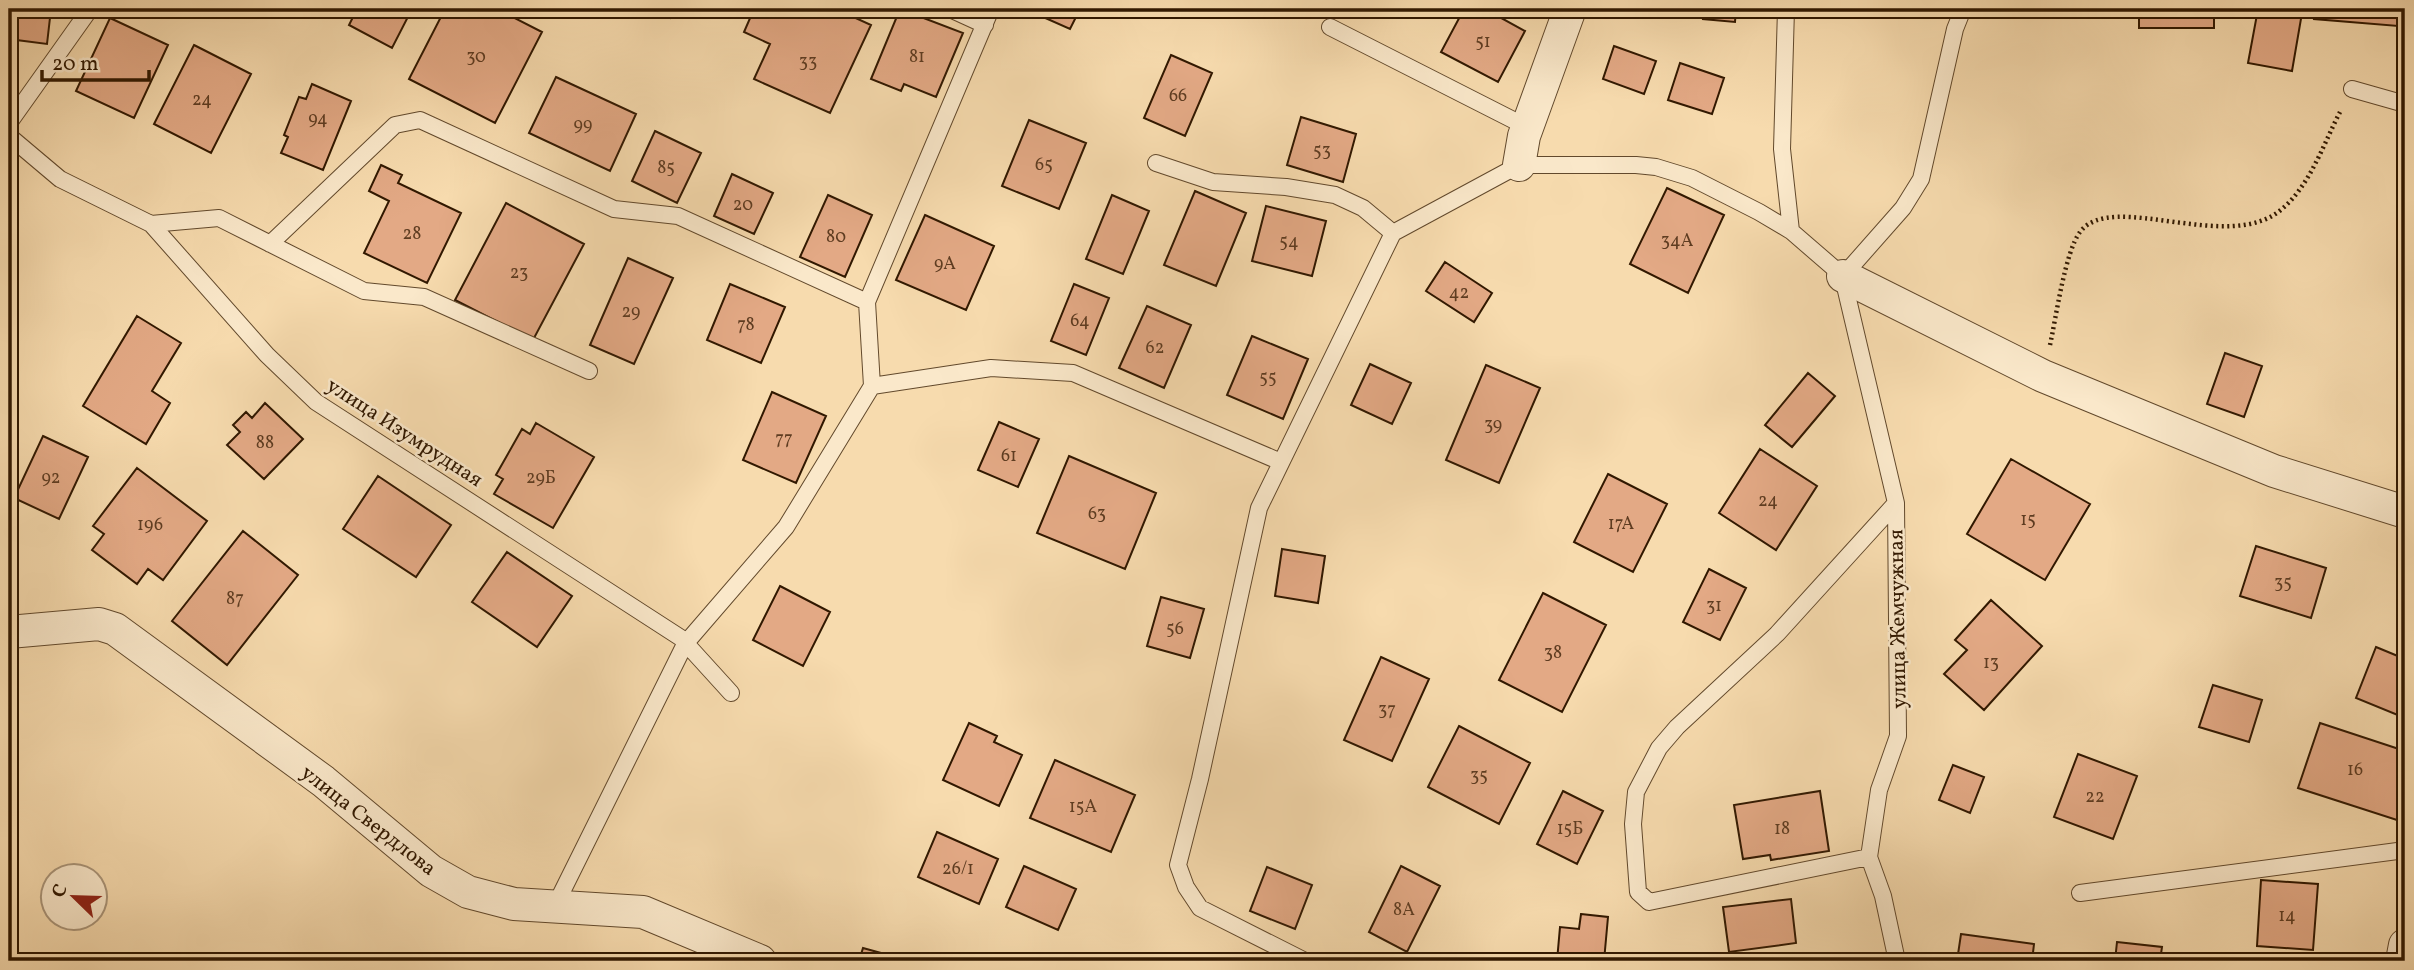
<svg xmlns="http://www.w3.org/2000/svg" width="2414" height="970" font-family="Vollkorn,serif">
	<rect width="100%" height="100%" fill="#f7dbae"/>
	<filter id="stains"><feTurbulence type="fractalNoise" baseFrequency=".00286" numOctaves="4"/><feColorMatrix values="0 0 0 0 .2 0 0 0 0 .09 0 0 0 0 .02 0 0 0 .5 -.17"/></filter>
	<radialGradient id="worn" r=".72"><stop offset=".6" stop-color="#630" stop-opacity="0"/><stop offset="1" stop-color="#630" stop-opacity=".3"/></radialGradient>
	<path fill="#e3a985" stroke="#311800" stroke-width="2" d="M9,9H51L47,44L9,39Z
		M357,9H412L392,48L349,25Z
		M445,9H497L542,32L495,123L409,79Z
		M647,9H674L670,18Z
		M754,9H836L871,25L830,113L754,79L770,44L744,32Z
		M900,9L963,33L936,97L904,84L901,91L871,79Z
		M1025,9H1080L1070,29Z
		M1464,9H1485L1525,31L1498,82L1441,52Z
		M1704,9H1736L1735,22L1703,19Z
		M2139,9H2214V28H2139Z
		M2258,9L2302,13L2292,71L2248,63Z
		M2315,9H2399L2398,26L2314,19Z
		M110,18L168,45L134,118L76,91Z
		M194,45L251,74L211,153L154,124Z
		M1614,46L1656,61L1644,94L1603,79Z
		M1171,55L1212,73L1185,136L1144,118Z
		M1680,63L1724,78L1712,114L1668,100Z
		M556,77L636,114L610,171L529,133Z
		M312,84L351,101L323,170L281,153L288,137L284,135L299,97L306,99Z
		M1301,117L1356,134L1343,182L1287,165Z
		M1029,120L1086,143L1059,209L1002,186Z
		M655,131L701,153L677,203L632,181Z
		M381,165L402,175L398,183L461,213L427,283L364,253L389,201L369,191Z
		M732,174L773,193L754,234L714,216Z
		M1667,188L1724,215L1688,293L1630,264Z
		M1195,191L1246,213L1216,286L1164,265Z
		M828,195L872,215L845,277L800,257Z
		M1112,195L1149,211L1123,274L1086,259Z
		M506,203L584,244L533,340L455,300Z
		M1266,206L1326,221L1312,276L1252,261Z
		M925,215L994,246L966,310L896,280Z
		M628,258L673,278L634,364L590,345Z
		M1445,262L1492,293L1474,322L1426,291Z
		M730,284L785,307L761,363L707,340Z
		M1074,284L1109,298L1086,355L1051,341Z
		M1147,306L1191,325L1164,388L1119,368Z
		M137,316L181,343L152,391L170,403L146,444L83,406Z
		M1252,336L1308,359L1283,419L1227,395Z
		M2225,353L2262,366L2244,417L2207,404Z
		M1370,364L1411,383L1392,424L1351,405Z
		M1486,365L1540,388L1499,483L1446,460Z
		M1808,373L1835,396L1792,447L1765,425Z
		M772,392L826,416L796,483L743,460Z
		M265,403L303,439L264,479L227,445L240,432L233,425L246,412L252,418Z
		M999,422L1039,439L1018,487L978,470Z
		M536,423L594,457L553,528L494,494L503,479L496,475L522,429L530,434Z
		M43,436L88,457L59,519L14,498Z
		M1760,449L1817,486L1776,550L1719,513Z
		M1069,456L1156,493L1125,569L1037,533Z
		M2011,459L2090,504L2045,580L1967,534Z
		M137,468L207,521L163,580L148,569L137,584L92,550L104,534L93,526Z
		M1608,474L1667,504L1633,572L1574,542Z
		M378,476L451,525L416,577L343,529Z
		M243,531L298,575L227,665L172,621Z
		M2256,546L2326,568L2311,618L2240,596Z
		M1282,549L1325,556L1318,603L1275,596Z
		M507,552L572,596L537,647L472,602Z
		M1709,569L1746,588L1720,640L1683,622Z
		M780,586L830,612L803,666L753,640Z
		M1543,593L1606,625L1562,712L1499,680Z
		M1161,597L1204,609L1190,658L1147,646Z
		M1991,600L2042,646L1984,710L1944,674L1967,650L1955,640Z
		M2376,647L2405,659V718L2356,698Z
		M1381,657L1429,679L1392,761L1344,740Z
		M2213,685L2262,700L2249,742L2199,727Z
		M969,723L997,736L994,742L1022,755L999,806L943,780Z
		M2320,723L2405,751V805L2400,821L2298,788Z
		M1459,726L1530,763L1499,824L1428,787Z
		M2078,754L2137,776L2113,839L2054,817Z
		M1055,760L1135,795L1111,852L1030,818Z
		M1953,765L1984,777L1970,813L1939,800Z
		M1563,791L1603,811L1577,864L1537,844Z
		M1820,791L1829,851L1771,860L1770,855L1743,859L1734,805Z
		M937,832L998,859L979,904L918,877Z
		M1024,866L1076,889L1058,930L1006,907Z
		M1401,866L1440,886L1407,952L1369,932Z
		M1267,867L1312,885L1295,929L1250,911Z
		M2261,880L2318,884L2313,950L2257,946Z
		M1791,899L1796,943L1729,952L1723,907Z
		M1581,914L1608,917L1604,961H1557L1560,927L1579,929Z
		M1961,934L2034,944L2032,961H1957Z
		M2117,942L2162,947L2160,961H2115Z
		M863,948L910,961H859Z"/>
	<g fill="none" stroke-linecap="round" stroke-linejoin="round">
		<g stroke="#62492c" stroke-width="18">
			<path id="lane" d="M950,9L985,25
				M1786,9L1782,149L1791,231
				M1330,27L1527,127
				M2352,89L2405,104
				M9,123L90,9
				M9,136L60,179L151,224L267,355L316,402L681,638L731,693
				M1156,163L1213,182L1286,187L1335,195L1363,208L1393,233
				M151,224L219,218L364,291L424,297L589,371
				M270,244L395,125L420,120L614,209L678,216L867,302
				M1843,276L1903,208L1921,179L1955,29L1963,9
				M1843,278L1896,503L1898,736L1879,790L1869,857L1883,896L1897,961
				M872,386L991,368L1073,373L1281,462
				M1869,857L1649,902L1638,892L1633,824L1636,792L1659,748L1677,727L1777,634L1896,503
				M2080,893L2405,850
				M555,906L685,644L786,527L872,386L867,302L991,9
				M1305,961L1200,908L1186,887L1178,865L1200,779L1259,508L1393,233L1519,165H1636L1656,167L1692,178L1759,212L1791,231L1843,276"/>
		</g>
		<g stroke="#62492c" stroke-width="34">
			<path id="street" d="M1519,165L1524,136L1570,9
				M1843,276L2043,376L2274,471L2405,512
				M9,632L99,624L115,629L323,781L431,871L468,892L514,904L643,912L760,961
				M2402,961L2405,945"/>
		</g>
		<path stroke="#311800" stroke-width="4.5" stroke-dasharray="2 3.5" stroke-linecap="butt" d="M2050,345C2056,318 2065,252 2080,232C2112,189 2231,256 2283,208C2310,185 2324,143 2340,112"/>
		<use href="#lane" stroke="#fae8ca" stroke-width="16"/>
		<use href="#street" stroke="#fae8ca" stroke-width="32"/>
	</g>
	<g text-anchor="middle" stroke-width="5" stroke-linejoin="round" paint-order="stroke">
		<g font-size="18" fill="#5e3c21">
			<text x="1483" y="47">51</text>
			<text x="476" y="62">30</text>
			<text x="917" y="62">81</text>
			<text x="808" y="67">33</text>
			<text x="1178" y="101">66</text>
			<text x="202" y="105">24</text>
			<text x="318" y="124">94</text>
			<text x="583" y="130">99</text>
			<text x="1322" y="156">53</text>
			<text x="1044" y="170">65</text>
			<text x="666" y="173">85</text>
			<text x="743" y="210">20</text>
			<text x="412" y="239">28</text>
			<text x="836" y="242">80</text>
			<text x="1677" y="246">34А</text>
			<text x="1289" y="247">54</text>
			<text x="945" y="269">9А</text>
			<text x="519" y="278">23</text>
			<text x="1459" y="298">42</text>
			<text x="631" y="317">29</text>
			<text x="1080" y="326">64</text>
			<text x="746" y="330">78</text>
			<text x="1155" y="353">62</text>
			<text x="1268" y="383">55</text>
			<text x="1493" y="430">39</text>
			<text x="784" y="444">77</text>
			<text x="265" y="448">88</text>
			<text x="1009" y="461">61</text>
			<text x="51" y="483">92</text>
			<text x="541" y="483">29Б</text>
			<text x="1768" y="506">24</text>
			<text x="1097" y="519">63</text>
			<text x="2028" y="525">15</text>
			<text x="1621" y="529">17А</text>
			<text x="150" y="530">196</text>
			<text x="2283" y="588">35</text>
			<text x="235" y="604">87</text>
			<text x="1714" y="611">31</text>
			<text x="1175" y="634">56</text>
			<text x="1553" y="658">38</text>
			<text x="1991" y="668">13</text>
			<text x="1387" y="715">37</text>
			<text x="2355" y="775">16</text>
			<text x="1479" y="781">35</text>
			<text x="2095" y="802">22</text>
			<text x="1083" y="812">15А</text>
			<text x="1570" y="834">15Б</text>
			<text x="1782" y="834">18</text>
			<text x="958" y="874">26/1</text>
			<text x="1404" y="915">8А</text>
			<text x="2287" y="921">14</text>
		</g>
		<g font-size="21" fill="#311800" stroke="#fae8ca">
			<text transform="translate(405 432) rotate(33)" y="7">улица Изумрудная</text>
			<text transform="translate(1897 619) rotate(-91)" y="7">улица Жемчужная</text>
			<text transform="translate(369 820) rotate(38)" y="7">улица Свердлова</text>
		</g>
	</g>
	<rect width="2414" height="970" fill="none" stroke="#f7dbae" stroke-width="35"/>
	<rect x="10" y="10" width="2393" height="949" fill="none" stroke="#311800" stroke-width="3.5"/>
	<rect x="18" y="18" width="2379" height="935" fill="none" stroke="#311800" stroke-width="2"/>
	<g transform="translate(74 897) rotate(293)"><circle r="33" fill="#fae8ca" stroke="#aa9579" stroke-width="2"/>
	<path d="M0-5L12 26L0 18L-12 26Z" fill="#8f2418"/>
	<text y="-10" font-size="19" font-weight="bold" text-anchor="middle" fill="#311800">С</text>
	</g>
	<path d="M42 70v10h107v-10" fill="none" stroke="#311800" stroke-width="3.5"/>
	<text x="52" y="70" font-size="21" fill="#311800" stroke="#fae8ca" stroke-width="5" paint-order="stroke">20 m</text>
	<rect width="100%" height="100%" filter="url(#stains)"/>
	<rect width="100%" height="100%" fill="url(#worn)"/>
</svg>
